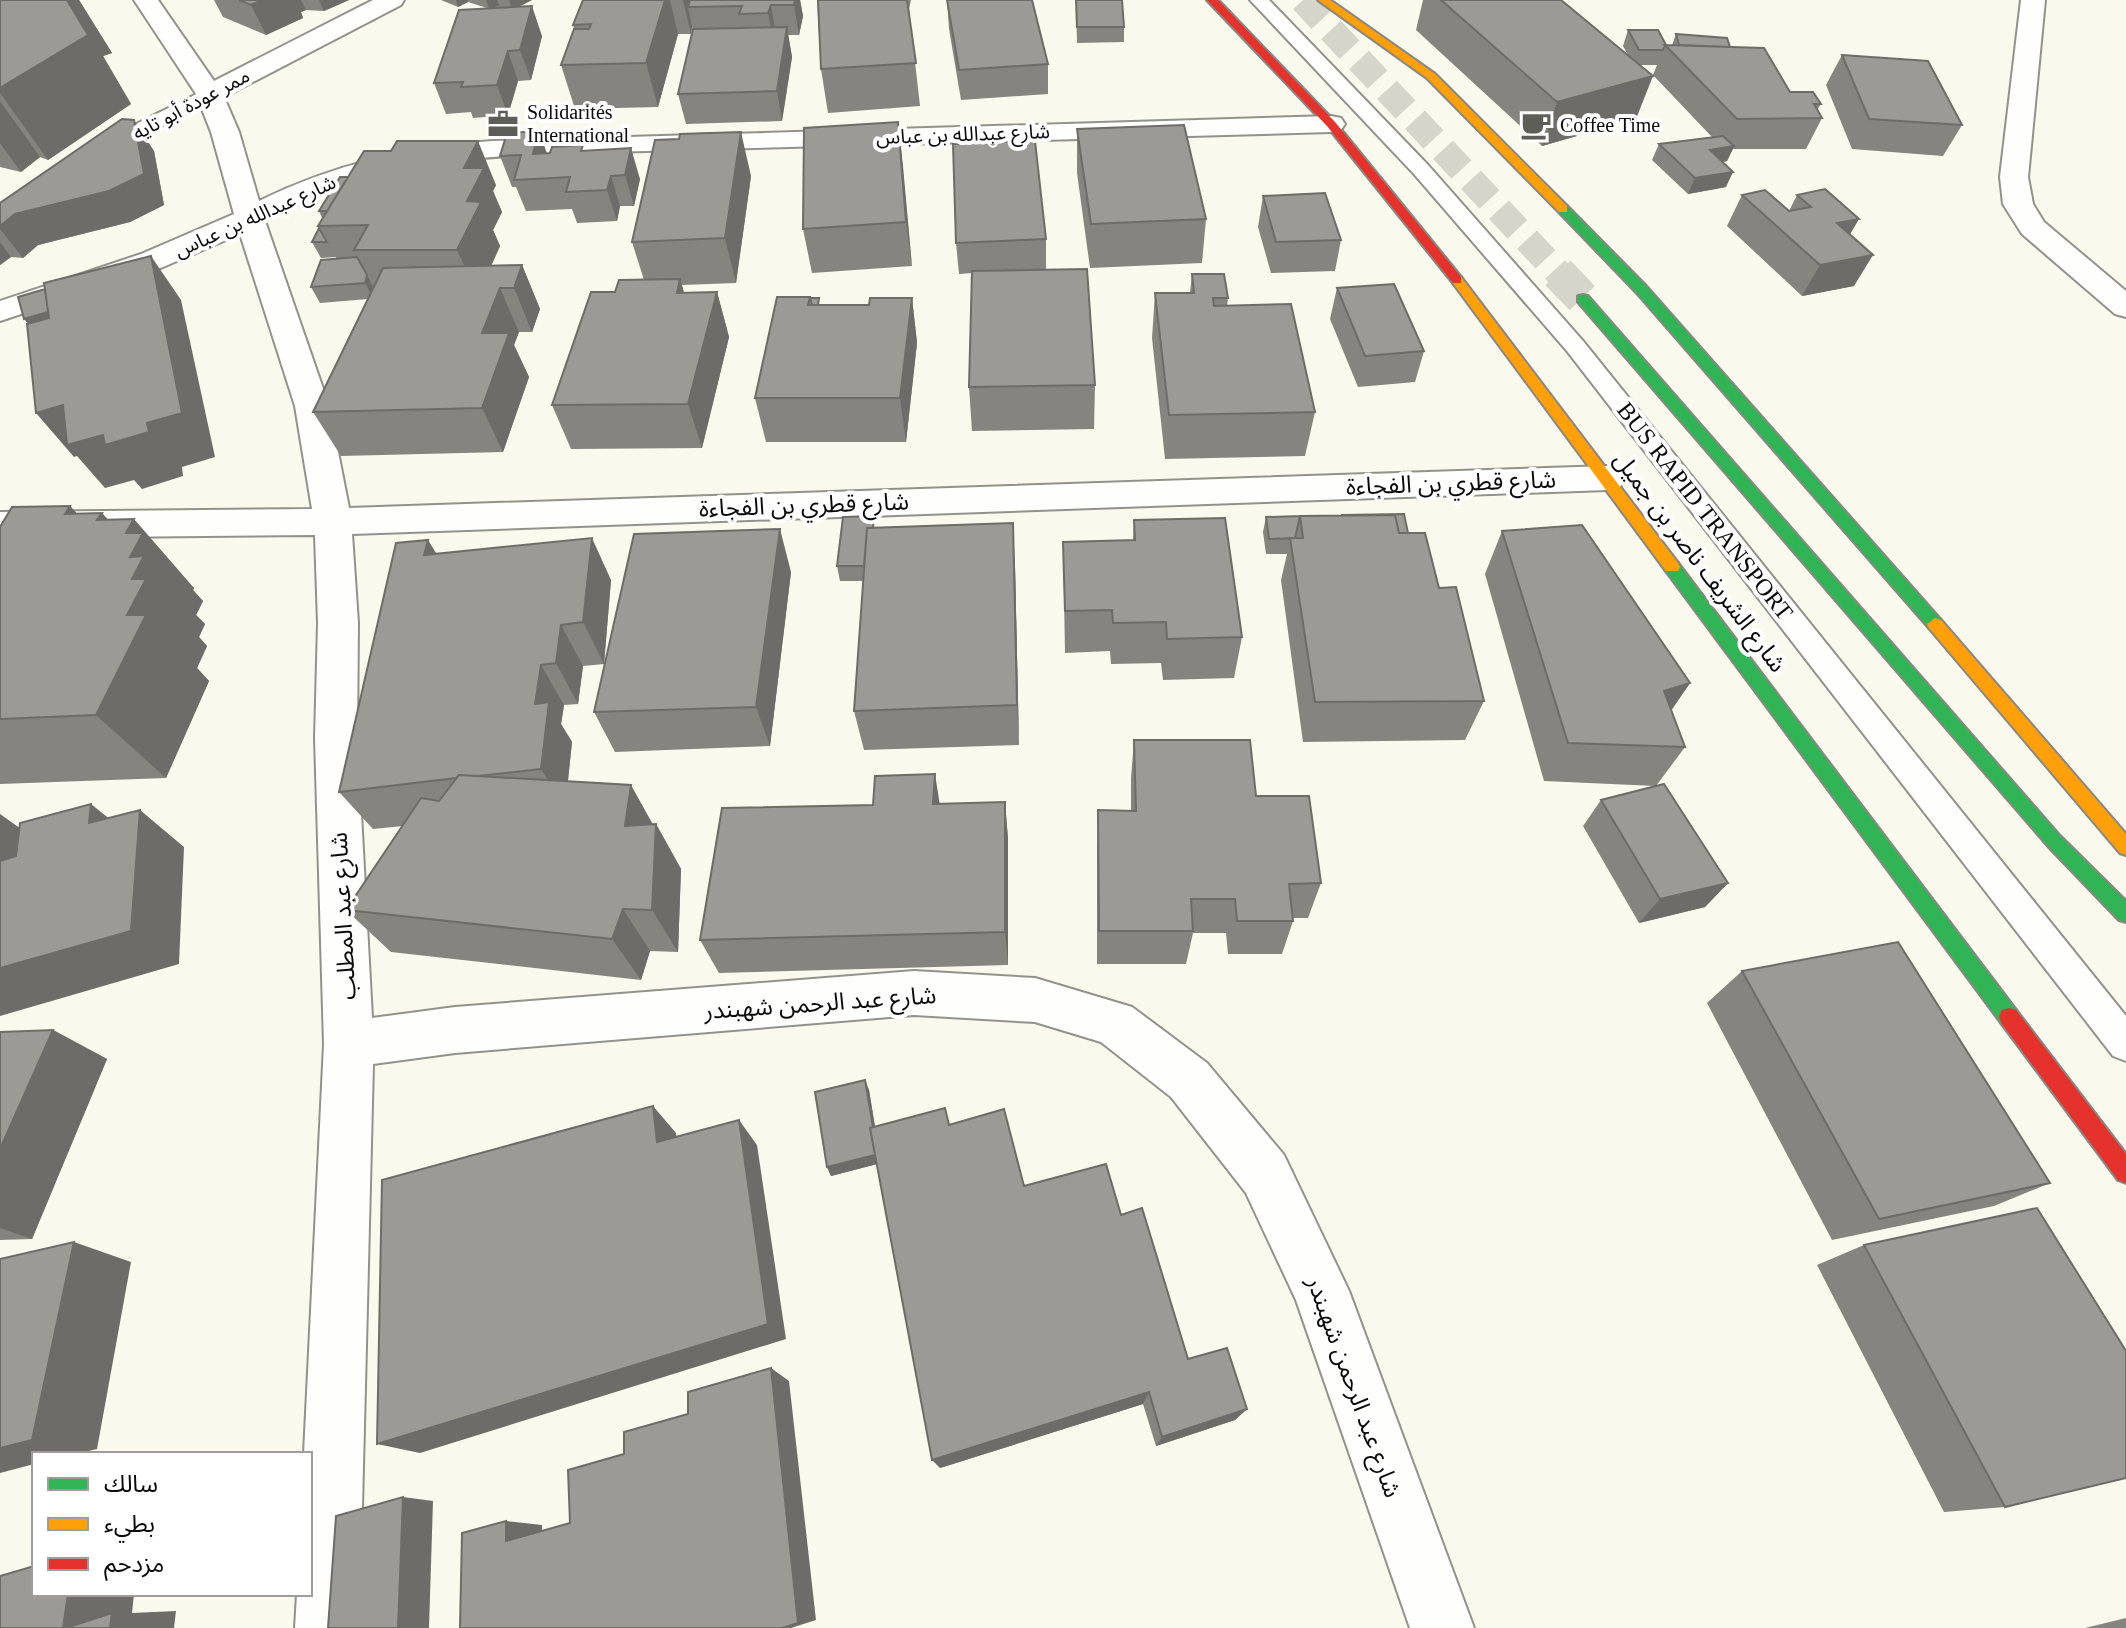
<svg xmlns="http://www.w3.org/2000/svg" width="2126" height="1628" font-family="'Times New Roman','Noto Sans Arabic',serif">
	<rect width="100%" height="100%" fill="#f9f9ed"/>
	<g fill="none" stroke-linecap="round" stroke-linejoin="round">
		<path stroke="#d5d5cb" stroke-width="27" stroke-dasharray="27 14" stroke-linecap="butt" d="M1303,0L1560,275"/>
		<path stroke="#d5d5cb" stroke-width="35" stroke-dasharray="35 17" stroke-linecap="butt" d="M1558,273L1583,299"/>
		<g stroke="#92928c" stroke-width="4">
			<path id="lane" d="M1250,0H1269L1428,165L1583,341L2126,1016V1061L2113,1056L1567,351L1414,174Z
				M209,88L216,90L219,94L216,98L150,132L111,157L104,159L94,153L136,124Z"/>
		</g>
		<g stroke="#92928c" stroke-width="4">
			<path id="street" d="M134,0H158L214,81L373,0H404L401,5L224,97L239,132L259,201C334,164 410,147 492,141L1331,116L1341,118L1345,124L1341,130L1331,132L538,154C481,158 422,160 367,177C332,188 298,204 265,221L329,406L349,508L1607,466L1620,469L1625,478L1620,487L1607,490L352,534L358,623L357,738L372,1018L455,1007L914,971L1035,978L1132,1007L1207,1063L1284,1155L1349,1291L1474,1628H1410L1296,1300L1246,1193L1171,1097L1101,1042L1035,1022L914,1015L455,1053L373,1064L359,1628H295L297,1594H310V1454H304L324,1044L315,738L318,623L315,535L0,538V512L312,509L295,406L240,234L163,267L0,321V301L141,254L234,214L211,132L196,94Z
				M2021,0H2045L2028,177L2033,204L2044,222L2126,291V317L2115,314L2022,234L2003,204L2000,177Z"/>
		</g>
		<g stroke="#888883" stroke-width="4">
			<path id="fast" d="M1559,206H1567L1646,286L1941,620L1943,624L1941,628H1929L1636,292L1559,212Z
				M1583,295L1588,296L2060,836L2126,901V922L2119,920L2048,846L1578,302V296Z
				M1672,561L1678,563L2016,1010L2019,1017L2016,1024L2009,1026L2002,1024L1666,571L1664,567L1666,563Z"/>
		</g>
		<g stroke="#888883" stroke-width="4">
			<path id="slow" d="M1318,0H1330L1435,74L1567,206V212H1559L1427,78Z
				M1453,277H1461L1678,563L1680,567L1678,571H1666L1453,283Z
				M1935,618L1941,620L2126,834V855L2120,853L1929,628L1927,624Z"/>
		</g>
		<g stroke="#888883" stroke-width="4">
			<path id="jam" d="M1207,0H1218L1335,122L1461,277V283H1453L1327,126Z
				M2009,1008L2016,1010L2126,1154V1183L2118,1180L2002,1024L1999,1017L2002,1010Z"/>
		</g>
		<use href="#lane" fill="#fefefc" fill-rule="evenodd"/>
		<use href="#street" fill="#fefefc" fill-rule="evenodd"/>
		<use href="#fast" fill="#30b455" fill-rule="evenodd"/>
		<use href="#slow" fill="#ff9f0a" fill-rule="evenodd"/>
		<use href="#jam" fill="#e5322d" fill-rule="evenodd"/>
	</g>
	<path fill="#86847f" d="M0,0H79L112,53L103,56L131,104L48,160L40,157L21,172L0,167Z
		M214,0H349L324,11L306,10L301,12L303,18L266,35L223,17Z
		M441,0H532L518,7L542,36L531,80L518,81L508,115L473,118L471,112L446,114L434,83L487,8L468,2L458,7Z
		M583,0H800L803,16L799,35H788L792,57L782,121L686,124L678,94L693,29L692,27L691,34H678L658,107L575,109L561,65L574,29L573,25Z
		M817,0H911L909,9L920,106L828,113L821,69Z
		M947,0L1048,64V94L961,100L949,29Z
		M1076,0L1124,27V42L1077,43Z
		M1423,0H1561L1628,55L1623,46L1628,30L1666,45H1672L1676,34L1730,47L1790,92L1821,104L1817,110L1822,118L1806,149H1733L1727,161L1723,162L1726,187L1688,194L1652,160L1659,144L1712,137L1653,75L1657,65H1640L1636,119L1542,146L1416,30Z
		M1842,55L1962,125L1943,156L1852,149L1826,85Z
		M898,122L912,266L812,273L803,229Z
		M1077,129L1206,219L1202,263L1090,268L1077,173Z
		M679,139L751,176L736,283L682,285L684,293L717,292L729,337L702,448L571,449L552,405L615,292L644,280L632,242Z
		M154,151L164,205L130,222L38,245L23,258L11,257L0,265V203Z
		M584,151L640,179L634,206H620L617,221L577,223L572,209L526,211L516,187H512L500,156Z
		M496,185L493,191L502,212L493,230L500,246L491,266L522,265L540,309L532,332H519L514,345L529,377L503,452L341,456L313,412L368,299L320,303L311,287L336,259V257L321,258L312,242L319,228L318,226L322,218L319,211Z
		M1742,195L1789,211L1797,195L1850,234L1854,286L1802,296L1727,226Z
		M1263,196L1341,240L1335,271L1271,273L1258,227Z
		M1046,239V270L1095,385L1094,429L972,431L969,387L972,273L959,274L956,243Z
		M1192,274L1228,298L1227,306L1315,412L1305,456L1165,459L1152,338L1155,293H1190Z
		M1337,288L1424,351L1415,382L1358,387L1330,319Z
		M810,298L820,305H869L912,298L917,343L906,442H766L755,398Z
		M70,506L77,514L102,513L108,520L194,588L193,590L203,601L196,615L205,624L199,637L207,646L197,668L209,681L166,778L0,784V527Z
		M1300,516L1408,533L1439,588L1484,701L1465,740L1303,742L1281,580L1287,554H1266L1263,532L1266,517Z
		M1134,520L1242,637L1234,678L1163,680L1161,663L1111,664L1110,651L1065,653L1063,542L1133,540Z
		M876,528L1015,566L1019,745L864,750L854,711L863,581H840L837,566Z
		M1502,531L1690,683L1671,711L1685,747L1656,786L1544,781L1485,574Z
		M437,554L611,580L604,664L583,666L578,704L564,705L561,724L572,742L568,781L653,824H656L681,869L678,952L650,951L641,980L391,952L346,910L403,826L373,829L339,792Z
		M791,572L770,746L615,752L594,712Z
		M1134,740L1256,796L1321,883L1308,918H1293V921L1282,954H1228L1226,933H1193L1186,964H1097V847L1098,810L1131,811V778Z
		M1601,800L1728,883L1705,907L1639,923L1583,826Z
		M1005,802L1008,839V965L719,973L700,940L940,804Z
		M1742,971L2050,1183L1994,1206L1832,1240L1707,1003Z
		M53,1030L107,1059L32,1239L0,1240V1032Z
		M865,1080L869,1090L875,1127L949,1125L1024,1186L1121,1215L1188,1359L1247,1409L1235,1420L1156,1446L1143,1404L940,1468L877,1164L831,1176L827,1167Z
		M1864,1245L2005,1507L1944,1512L1817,1265Z
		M2126,1618V1628H2085Z"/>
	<path fill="#6d6c68" d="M67,0H79L112,53L103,56L131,104L48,160L0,93V69Z
		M262,0H301L306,10L301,12L303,18L266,35L251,5Z
		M319,0H349L324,11Z
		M456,0H468V2L458,7Z
		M486,0H497L499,5L490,10Z
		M509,0H532L512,10Z
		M665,0H670L678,34L658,107L646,63Z
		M683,0H690L688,7L692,27L691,34Z
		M795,0H800L803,16L799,35L794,5Z
		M771,5L776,35L774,43L768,13Z
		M532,6L542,36L531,80L520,50Z
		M787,27L792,57L782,121L777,91Z
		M508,51L518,81L508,115L497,85Z
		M1653,76L1636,119L1542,146L1557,102Z
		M0,101L40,157L21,172L0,143Z
		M134,120L154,151L164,205L130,222L38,245L23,258L0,229V226Z
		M898,122L903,166L912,266L906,222Z
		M539,131L550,162L533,154Z
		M741,132L751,176L736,283L725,238Z
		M478,141L496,185L493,191L502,212L493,230L500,246L478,295L457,250L464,168Z
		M1734,146L1727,161L1702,166L1710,150Z
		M631,148L640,179L634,206L625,175Z
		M1733,172L1726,187L1688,194L1695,178Z
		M611,176L620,206L617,221L607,190Z
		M1859,219L1841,250L1837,223Z
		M0,242L11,257L0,265Z
		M1873,255L1854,286L1802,296L1820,265Z
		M151,256L181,300L215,457L182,467L183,476L142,489L134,480L105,488L77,456L74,457L36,413L63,405L147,423Z
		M522,265L540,309L532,332L514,288Z
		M367,275L375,291L373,299L365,283Z
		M680,279L693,324L677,293Z
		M500,288L519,332L514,345L529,377L503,452L482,408V333Z
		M717,292L729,337L702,448L688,404Z
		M912,298L917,343L906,442L900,398Z
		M70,301L37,335L24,319Z
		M70,506L134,575L65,514Z
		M102,513L134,549L126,533L134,519L194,588L193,590L203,601L196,615L205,624L199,637L207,646L197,668L209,681L166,778L96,715L127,615L132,579L97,520Z
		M1013,523L1015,566L1019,745L1017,705Z
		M780,529L791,572L770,746L756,707Z
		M592,538L611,580L604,664L583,622Z
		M428,540L454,582L424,555Z
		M561,625L583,666L578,704L556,663Z
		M541,665L564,705L561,724L572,742L565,807L541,769L535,704Z
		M1690,683L1662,723L1664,691Z
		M935,774L941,812L933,804Z
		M631,785L656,830V824L681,869L678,952L652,910L625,826Z
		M1005,802L1008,839V965L1005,932Z
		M91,804L137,841L89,823Z
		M140,810L184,847L179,964L0,1016V968Z
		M0,814L48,848L0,870Z
		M1728,883L1705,907L1639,923L1660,899Z
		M623,909L650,951L641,980L612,939Z
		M53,1030L107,1059L32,1239L0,1228V1149Z
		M865,1080L869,1090L881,1163L831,1176L827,1167Z
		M653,1106L676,1133L680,1167L657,1142Z
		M739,1120L757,1145L786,1339L420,1453L377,1444Z
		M74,1242L131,1262L97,1449L76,1454H34V1464L0,1473V1448Z
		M771,1368L789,1381L816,1620L791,1628H782Z
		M1149,1392L1143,1404L940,1468L932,1460Z
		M1247,1409L1235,1420L1156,1446L1162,1437Z
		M403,1497L433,1501L429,1628H398Z
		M506,1521L542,1525V1544L506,1541Z
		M68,1594H134L132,1613L176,1611L174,1628H63Z"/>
	<path fill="#9c9a94" stroke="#6d6c68" stroke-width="2" d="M0,0H67L88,35L0,88Z
		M239,0H262L251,5Z
		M583,0H665L646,63L561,65L574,29H589L591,24L573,25Z
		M690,0H795L794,5H771L768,13L739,14L742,6L688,7Z
		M818,0H907L916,63L821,69Z
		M947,0H1032L1048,64L959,70Z
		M1076,0H1122L1124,27H1077Z
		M1441,0H1561L1653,76L1557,102Z
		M532,6L520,50L508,51L497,85L461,87L463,82L434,83L459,10Z
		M787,27L777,91L678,94L693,29Z
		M1628,30H1658L1666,45H1665L1663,50H1639Z
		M1676,34L1727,38L1730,47L1679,45Z
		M1665,45L1764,48L1790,92H1813L1821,104H1814L1822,118L1737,119Z
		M1842,55L1928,61L1962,125L1869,119Z
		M122,119L134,120L144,174L109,191L15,214L0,226V203Z
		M898,122L906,222L803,229L804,128Z
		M1184,125L1206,219L1091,224L1077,129Z
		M539,131L533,154L550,153L552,147L583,145L581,151L631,148L625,175L611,176L607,190L566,192L570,177L514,180L521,155L500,156L507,133Z
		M741,132L725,238L632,242L655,140L679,139L680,134Z
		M1723,136L1734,146L1710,150L1733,172L1695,178L1659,144Z
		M397,141H478L464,168H484L467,201L481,202L457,250H354L368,225L318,226L364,151H391Z
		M1035,141L1046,239L956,243L953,144Z
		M340,177H348L327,211H319Z
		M1825,189L1859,219L1837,223L1873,255L1820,265L1742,195L1765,190L1789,211L1811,207L1797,195Z
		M1325,193L1341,240L1276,242L1263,196Z
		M319,228L327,242H312Z
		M151,256L182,413L147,423L149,432L105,445L103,435L67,445L63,405L36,413L27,324L49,318L44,283Z
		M357,257L367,275L365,283L311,287L321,260Z
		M522,265L514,288H500L482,333H509L482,408L313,412L383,268Z
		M1087,269L1095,385L969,387L972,271Z
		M1192,274H1224L1228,298H1213L1214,306L1291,304L1315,412L1169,415L1155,293H1194Z
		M680,279L677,293L717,292L688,404L552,405L591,292H615L619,280Z
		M1394,284L1424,351L1365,356L1337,288Z
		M45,289L48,312L24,319L18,297Z
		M777,297H810L808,305H869L870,298H912L900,398H755Z
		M810,298H819L818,305H812Z
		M70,506L65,514L102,513L97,520L134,519L126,533H143L130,557L144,556L132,579H146L127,615H146L96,715L0,719V527L12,507Z
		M1404,514L1408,533H1399L1395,515H1341Z
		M1395,515L1399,533H1425L1439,588L1456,587L1484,701L1315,702L1290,538H1303L1300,516Z
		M874,516L873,528H867L864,566H837L843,517Z
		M1300,516L1295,538L1269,539L1266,517Z
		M1225,518L1242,637L1167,639L1166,622L1113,623L1112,610L1065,611L1063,542L1135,540L1134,520Z
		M1013,523L1017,705L854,711L867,528Z
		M1582,525L1690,683L1664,691L1685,747L1568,743L1502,531Z
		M780,529L756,707L594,712L634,534Z
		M592,538L583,622L561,625L556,663L541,665L535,704L549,702L541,769L478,776L459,775L456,778L339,792L396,543L428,540L424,555Z
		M1134,740H1250L1256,796H1309L1321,883L1289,884L1293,921H1237L1235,899H1191L1193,931H1099L1098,810L1136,811Z
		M935,774L933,804L1005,802V932L700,940L722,808L873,805L875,776Z
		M459,775L631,785L625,826L656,824L652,910L623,909L612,939L346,910L421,798L439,801Z
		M1664,784L1728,883L1660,899L1601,800Z
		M91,804L89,823L140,810L131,931L0,968V861L16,856L20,823Z
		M1898,942L2050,1183L1879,1219L1742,971Z
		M53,1030L0,1149V1032Z
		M865,1080L873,1127L870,1128L875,1155L827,1167L815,1092Z
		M653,1106L657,1142L739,1120L768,1324L377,1444L382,1180Z
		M945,1108L949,1125L1004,1109L1024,1186L1106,1164L1121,1215L1142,1208L1188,1359L1227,1348L1247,1409L1162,1437L1149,1392L932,1460L870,1128Z
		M2037,1208L2126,1351V1478L2005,1507L1864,1245Z
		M74,1242L32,1440L0,1448V1259Z
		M771,1368L798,1623L782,1628H460L462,1533L506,1521V1541L570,1523L568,1470L624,1454V1432L688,1414V1392Z
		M403,1497L398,1628H328L336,1516Z
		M34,1566V1594H68L63,1628H0V1576Z
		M112,1613L110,1628H66Z"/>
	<defs>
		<g id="office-bare" transform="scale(2.4)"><path d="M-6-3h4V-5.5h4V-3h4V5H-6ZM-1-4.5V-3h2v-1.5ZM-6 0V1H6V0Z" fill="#5e5e59" stroke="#fff" stroke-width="2.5" paint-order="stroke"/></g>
		<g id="cafe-bare" transform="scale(2.4)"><path d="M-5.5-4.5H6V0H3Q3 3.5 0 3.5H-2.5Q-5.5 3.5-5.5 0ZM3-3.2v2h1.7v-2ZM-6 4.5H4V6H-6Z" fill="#5e5e59" stroke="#fff" stroke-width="2.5" paint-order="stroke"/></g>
	</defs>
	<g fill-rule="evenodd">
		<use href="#office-bare" x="503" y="124"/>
		<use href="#cafe-bare" x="1536" y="125"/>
	</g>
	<g text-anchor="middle" stroke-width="8" stroke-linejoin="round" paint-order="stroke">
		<g font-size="20" fill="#0a0a0a" stroke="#fff">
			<text transform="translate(191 104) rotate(-28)" y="7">ممر عودة أبو تايه</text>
			<text transform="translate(963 134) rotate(-2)" y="7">شارع عبدالله بن عباس</text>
			<text transform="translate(255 216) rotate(-24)" y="7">شارع عبدالله بن عباس</text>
		</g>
		<g font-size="20" fill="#0a0a0a" stroke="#fff" text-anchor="start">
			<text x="527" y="119">Solidarités<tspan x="527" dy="23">International</tspan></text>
			<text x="1560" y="132">Coffee Time</text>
		</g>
		<g font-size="24" fill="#0a0a0a" stroke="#fff">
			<text transform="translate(1451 483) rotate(-2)" y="8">شارع قطري بن الفجاءة</text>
			<text transform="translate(804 505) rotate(-2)" y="8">شارع قطري بن الفجاءة</text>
			<text transform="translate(1705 511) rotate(52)" y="8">BUS RAPID TRANSPORT</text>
			<text transform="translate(1700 562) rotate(53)" y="8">شارع الشريف ناصر بن جميل</text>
			<text transform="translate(343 916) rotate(-93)" y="8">شارع عبد المطلب</text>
			<text transform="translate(820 1003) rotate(-4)" y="8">شارع عبد الرحمن شهبندر</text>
			<text transform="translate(1354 1387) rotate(70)" y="8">شارع عبد الرحمن شهبندر</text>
		</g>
	</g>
	<rect x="32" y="1452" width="280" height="144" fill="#ffffff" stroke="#9d9d9d" stroke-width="2"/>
	<rect x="48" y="1478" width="40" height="12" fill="#30b455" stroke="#9d9d9d" stroke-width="2"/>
	<text x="104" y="1492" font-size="24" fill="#0a0a0a">سالك</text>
	<rect x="48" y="1518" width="40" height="12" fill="#ff9f0a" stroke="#9d9d9d" stroke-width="2"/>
	<text x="104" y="1532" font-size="24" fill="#0a0a0a">بطيء</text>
	<rect x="48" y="1558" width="40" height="12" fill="#e5322d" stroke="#9d9d9d" stroke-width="2"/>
	<text x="104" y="1572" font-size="24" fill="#0a0a0a">مزدحم</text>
</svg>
